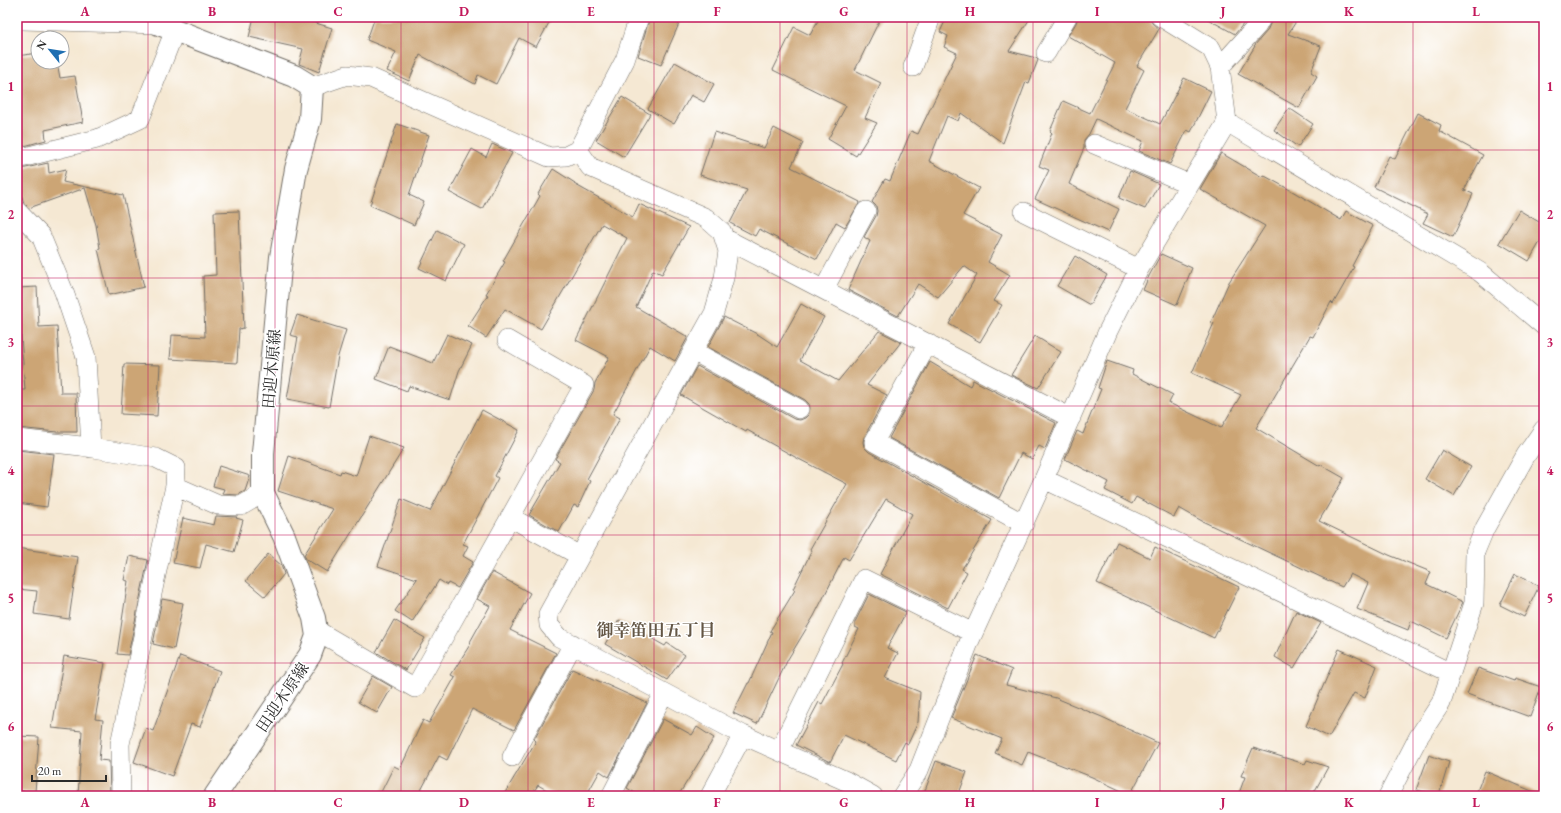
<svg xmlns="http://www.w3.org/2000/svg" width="1561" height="813" font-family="'EB Garamond','Noto Serif JP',serif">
	<rect width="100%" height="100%" fill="#fff"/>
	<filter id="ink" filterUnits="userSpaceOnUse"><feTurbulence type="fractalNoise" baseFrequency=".025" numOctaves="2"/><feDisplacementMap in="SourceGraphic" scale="8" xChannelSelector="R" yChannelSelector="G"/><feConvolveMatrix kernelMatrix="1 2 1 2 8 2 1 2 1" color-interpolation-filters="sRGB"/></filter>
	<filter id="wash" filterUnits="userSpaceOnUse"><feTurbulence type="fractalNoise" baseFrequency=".012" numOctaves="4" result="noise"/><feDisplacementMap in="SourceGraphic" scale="16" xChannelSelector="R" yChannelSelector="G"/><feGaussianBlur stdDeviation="0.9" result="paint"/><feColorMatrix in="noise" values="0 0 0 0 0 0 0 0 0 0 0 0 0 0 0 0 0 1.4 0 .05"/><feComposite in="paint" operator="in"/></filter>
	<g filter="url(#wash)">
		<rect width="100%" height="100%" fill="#f5e8d3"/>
		<g id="blocks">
			<path fill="#cca574" d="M254,17H296L332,28L319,72L299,64L303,49L249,37Z
				M375,17H552L536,47L519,38L496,84L478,75L475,84L420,55L409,81L387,71L396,52L367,40Z
				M650,17H682L661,65L638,56Z
				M820,17H881L855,70L881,83L865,118L877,123L856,156L828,139L846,106L773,70L794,27L810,35Z
				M947,17H1031L1009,51L1036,58L1038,60L1029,83L1026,82L1003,143L961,113L958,121L947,116L929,161L979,188L963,215L1002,235L988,262L1010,275L994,301L1002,305L980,342L949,324L977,275L964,266L938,297L918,284L898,316L848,290L870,241L864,237L876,216L877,211L876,206L872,202L885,179L890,181L911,131L918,134L957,53L944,47L948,36L940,32Z
				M1078,17H1150L1152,23L1159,29L1137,66L1144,70L1125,108L1160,124L1184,78L1211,91L1191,132L1187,130L1170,164L1139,151L1143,141L1096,119L1089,134L1084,140V148L1069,184L1119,209L1108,232L1035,199L1049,170L1039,166L1052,133L1050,131L1063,101L1090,113L1115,63L1068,36L1076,23Z
				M1204,17H1249L1235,34Z
				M1273,17H1299L1288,34L1321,46L1311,72L1317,76L1299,108L1238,74L1255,46H1254L1267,31Z
				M38,53V62H57L60,78L75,76L83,122L45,130L46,140L17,148V56Z
				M675,62L714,84L704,102L691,95L674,124L648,109Z
				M622,97L650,114L624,157L596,140Z
				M1289,108L1313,124L1298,147L1274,130Z
				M1418,113L1441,125L1439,131L1483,155L1464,190L1473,194L1453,237L1423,223L1428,214L1374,187L1389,156L1395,159Z
				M397,124L429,135L409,195L424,202L414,225L370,205Z
				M774,128L803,143L791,167L860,202L845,227L836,222L817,259L759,229L755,236L730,223L747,190L700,175L714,132L764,148Z
				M492,144L512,153L482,209L449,192L472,149L486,157Z
				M1221,153L1262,177L1263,175L1292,191L1341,220L1346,211L1373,226L1352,266L1354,267L1333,304L1331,302L1313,337L1310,336L1256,428L1320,466L1321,465L1344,478L1319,521L1389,555L1431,572L1426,584L1463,602L1446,638L1411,621L1408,630L1357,609L1368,583L1350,574L1342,587L1202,521L1179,508L1174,517L1136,497L1132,504L1105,490L1109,482L1065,459L1077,431L1083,434L1101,389L1098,388L1107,361L1133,370L1132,374L1173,395L1169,403L1221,428L1241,395L1192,373L1214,323L1211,322L1229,282L1265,226L1200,189Z
				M48,163L49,173L66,169L63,182L123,195L144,287L109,295L98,249L100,248L96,225L85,188L29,208L24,203L17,182V170Z
				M553,169L575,183L574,184L633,217L639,204L689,227L662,274L653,270L636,307L688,337L675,361L650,346L613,414L620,418L587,479L590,481L578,507L574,505L559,532L529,515L560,462L555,459L594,390L595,383L609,357L576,340L627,238L602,224L541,329L505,309L486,338L468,326L488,295L486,294L505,262L503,261L540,196L538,194Z
				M1130,171L1159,184L1145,209L1119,198Z
				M1519,210L1544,225V235L1529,261L1499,243Z
				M239,211L244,328L239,329L237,363L170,359L172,335L205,337L203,276L216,275L214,212Z
				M437,230L464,244L446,281L419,268Z
				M1161,254L1192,268L1177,305L1143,290L1149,276Z
				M1075,256L1107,275L1090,305L1057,286Z
				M37,287L39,327L57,326L61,393H76L77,432H57L17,428L19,390H25L19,312H17V288Z
				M801,304L824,317L800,360L838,381L879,331L901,342L867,385L887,395L864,437L863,442L864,447L869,452L992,520L962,569L967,572L948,608L880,574L912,514L886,499L849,560L844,557L814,616L788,659L757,724L733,713L748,683H749L772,632L770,631L795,590L793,589L812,550L810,549L847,484L795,457L747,430L746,432L681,395L697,366L794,419L800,420L805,418L809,414L810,408L809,404L805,400L708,347L724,317L759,335L777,347Z
				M297,315L346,330L338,356L329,407L287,399L298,337L290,335Z
				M447,334L472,345L459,371L450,400L409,386L407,391L376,379L389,346L433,363Z
				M1035,336L1061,352L1038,388L1011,375Z
				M930,362L970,386L973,380L1056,423L1045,449L1039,446L1032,459L1021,453L999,498L889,438Z
				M124,364L160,365L157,416L121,414Z
				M482,410L519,430L495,476L498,478L463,544L468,546L463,556L473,562L458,588L448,583L447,585L439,580L412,622L395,611L417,579L378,566L401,499L430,511Z
				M369,436L404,448L327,572L306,559L304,555L333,509L278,491L289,456L340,474L341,471L356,476Z
				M17,450L54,454L47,507L17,503Z
				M1442,450L1471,467L1454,496L1425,479Z
				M219,466L250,476L245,491L238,495L222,494L224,489L213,486Z
				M216,516L237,517L236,518L243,520L234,552L206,544L200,568L173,563L183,518L214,525Z
				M1117,542L1150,558L1155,547L1239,587L1214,638L1097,583Z
				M17,548L78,557L69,619L34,614L37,591L17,589Z
				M268,554L281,565L284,574L265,597L246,581Z
				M129,556L148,560L128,655L117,654L128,581L124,580Z
				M492,572L530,593L510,630L556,653L514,730L472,709L447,760L439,756L418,796H379L394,766L400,769L423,720L429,723L455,677L451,675L471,643L470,642L490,606L477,599Z
				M1515,574L1539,586L1524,617L1500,605Z
				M869,594L906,612L887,648L898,653L885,678L920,692L918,722L908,744L905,742L896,760L844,735L830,762L796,745L819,702L822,704L843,664L842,663L859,629L855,627V622Z
				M162,599L183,603L174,649L153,644Z
				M1296,611L1321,623L1294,668L1275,657Z
				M394,620L425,638L406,670L376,652Z
				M619,620L665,646L667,643L685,655L667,680L605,644Z
				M1339,649L1377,666L1365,698L1354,693L1329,737L1306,726Z
				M977,655L1012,670L1006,685L1056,698L1102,717L1158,743L1130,795L1092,777L1028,752L1022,765L995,753L1002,739L951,718Z
				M64,656L105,663L95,719L103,720L99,760L109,761L110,796H78L82,731L52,728Z
				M180,656L220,671L200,727L191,724L172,776L134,762L146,728L153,731Z
				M1478,668L1514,681L1515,678L1541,687L1530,717L1467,694Z
				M572,669L647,703L609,777L600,771L586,796H557L538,785L531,796H503L536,741L534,739Z
				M373,676L392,687L377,713L358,702Z
				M663,719L692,735L697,727L714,738L678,796H640L627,788Z
				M17,736L39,737L35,792L17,791Z
				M1253,748L1305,764L1307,760L1328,767L1312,796H1238L1245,777L1241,776Z
				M1429,755L1449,762L1439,795L1416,790Z
				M936,761L967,772L958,796H923Z
				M1485,771L1541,795V796H1475Z"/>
		</g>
	</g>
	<g filter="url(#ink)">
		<use href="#blocks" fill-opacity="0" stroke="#726d66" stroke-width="1"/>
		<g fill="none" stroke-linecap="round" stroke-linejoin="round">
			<g stroke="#726d66" stroke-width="20">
				<path id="street" d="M22,20L159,24
					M1046,53L1067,17
					M913,67L931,17
					M1220,67L1257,26L1262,17
					M312,87L347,75L371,78L549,157L566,156L578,150L625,60L639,17
					M1227,122L1480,272L1544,326
					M1094,144L1189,184
					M578,150L590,167L706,218L722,232L728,251L724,278L714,313L548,614L549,625L559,637L743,735L846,781L873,796
					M17,159L97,139L140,119L175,30
					M17,211L41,236L64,292L86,357L91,448
					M1024,212L1139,269
					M724,238L1071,418
					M824,289L866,211
					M928,343L874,442L1024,524
					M693,351L799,409
					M17,439L81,446L156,458L176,468L175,486L120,744L121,796
					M1044,479L1451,673
					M175,486L218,505L241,506L263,493
					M510,517L580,556
					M316,630L415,688L584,385L507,340
					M779,751L864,579L973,633
					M512,757L573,644
					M611,796L664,693
					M710,796L743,735
					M902,796L919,770L970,640L1044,479L1108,331L1139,269L1227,122L1220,67L1211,48L1161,17
					M1388,796L1418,738L1441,703L1474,603L1475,552L1485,528L1526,455L1544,429"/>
			</g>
			<g stroke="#726d66" stroke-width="24">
				<path id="secondary" d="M145,17L159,24L294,76L312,87L310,119L296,169L281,257L263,453V493L284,536L314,618L317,636L310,655L215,796"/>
			</g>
			<use href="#street" stroke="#fff" stroke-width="19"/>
			<use href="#secondary" stroke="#fff" stroke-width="22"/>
		</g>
	</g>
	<path fill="none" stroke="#c2185b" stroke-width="1" stroke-opacity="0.55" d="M148,17V796M275,17V796M401,17V796M528,17V796M654,17V796M780,17V796M907,17V796M1033,17V796M1160,17V796M1286,17V796M1413,17V796M17,150H1544M17,278H1544M17,406H1544M17,535H1544M17,663H1544"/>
	<g text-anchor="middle" stroke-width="3" stroke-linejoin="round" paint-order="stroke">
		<g font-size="16" fill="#2b2b2b" stroke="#fff">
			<text transform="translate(271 369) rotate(-85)" y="6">田迎木原線</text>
			<text transform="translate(282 697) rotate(-56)" y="6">田迎木原線</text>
		</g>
		<g font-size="17" font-weight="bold" fill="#635645" stroke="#fff">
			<text x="656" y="636">御幸笛田五丁目</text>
		</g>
	</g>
	<rect width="1561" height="813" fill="none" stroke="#fff" stroke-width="44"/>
	<g transform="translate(50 50) rotate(300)"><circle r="19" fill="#ffffff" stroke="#aaaaaa"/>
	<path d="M0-3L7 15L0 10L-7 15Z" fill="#1f6fb2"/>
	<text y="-6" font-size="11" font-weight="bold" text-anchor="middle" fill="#2b2b2b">N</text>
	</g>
	<path d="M32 775v6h74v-6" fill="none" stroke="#2b2b2b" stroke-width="2"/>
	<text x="38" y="775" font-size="12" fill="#2b2b2b" stroke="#ffffff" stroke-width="3" paint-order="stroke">20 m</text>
	<rect x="22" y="22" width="1517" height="769" fill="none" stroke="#c2185b" stroke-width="1.5"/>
	<g font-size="13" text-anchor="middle" font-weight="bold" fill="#c2185b">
		<text x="85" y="16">A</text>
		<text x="212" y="16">B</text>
		<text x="338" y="16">C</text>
		<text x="464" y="16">D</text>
		<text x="591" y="16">E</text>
		<text x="717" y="16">F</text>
		<text x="844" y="16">G</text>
		<text x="970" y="16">H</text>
		<text x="1097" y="16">I</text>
		<text x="1223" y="16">J</text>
		<text x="1349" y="16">K</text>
		<text x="1476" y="16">L</text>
		<text x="11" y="91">1</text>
		<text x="1550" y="91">1</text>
		<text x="11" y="219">2</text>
		<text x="1550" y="219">2</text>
		<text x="11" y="347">3</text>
		<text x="1550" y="347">3</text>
		<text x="11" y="475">4</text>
		<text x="1550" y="475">4</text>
		<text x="11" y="603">5</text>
		<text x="1550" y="603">5</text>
		<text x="11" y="731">6</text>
		<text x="1550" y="731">6</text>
		<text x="85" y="807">A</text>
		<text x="212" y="807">B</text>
		<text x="338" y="807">C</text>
		<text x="464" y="807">D</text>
		<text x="591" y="807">E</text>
		<text x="717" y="807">F</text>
		<text x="844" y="807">G</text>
		<text x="970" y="807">H</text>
		<text x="1097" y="807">I</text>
		<text x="1223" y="807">J</text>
		<text x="1349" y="807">K</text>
		<text x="1476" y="807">L</text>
	</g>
</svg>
